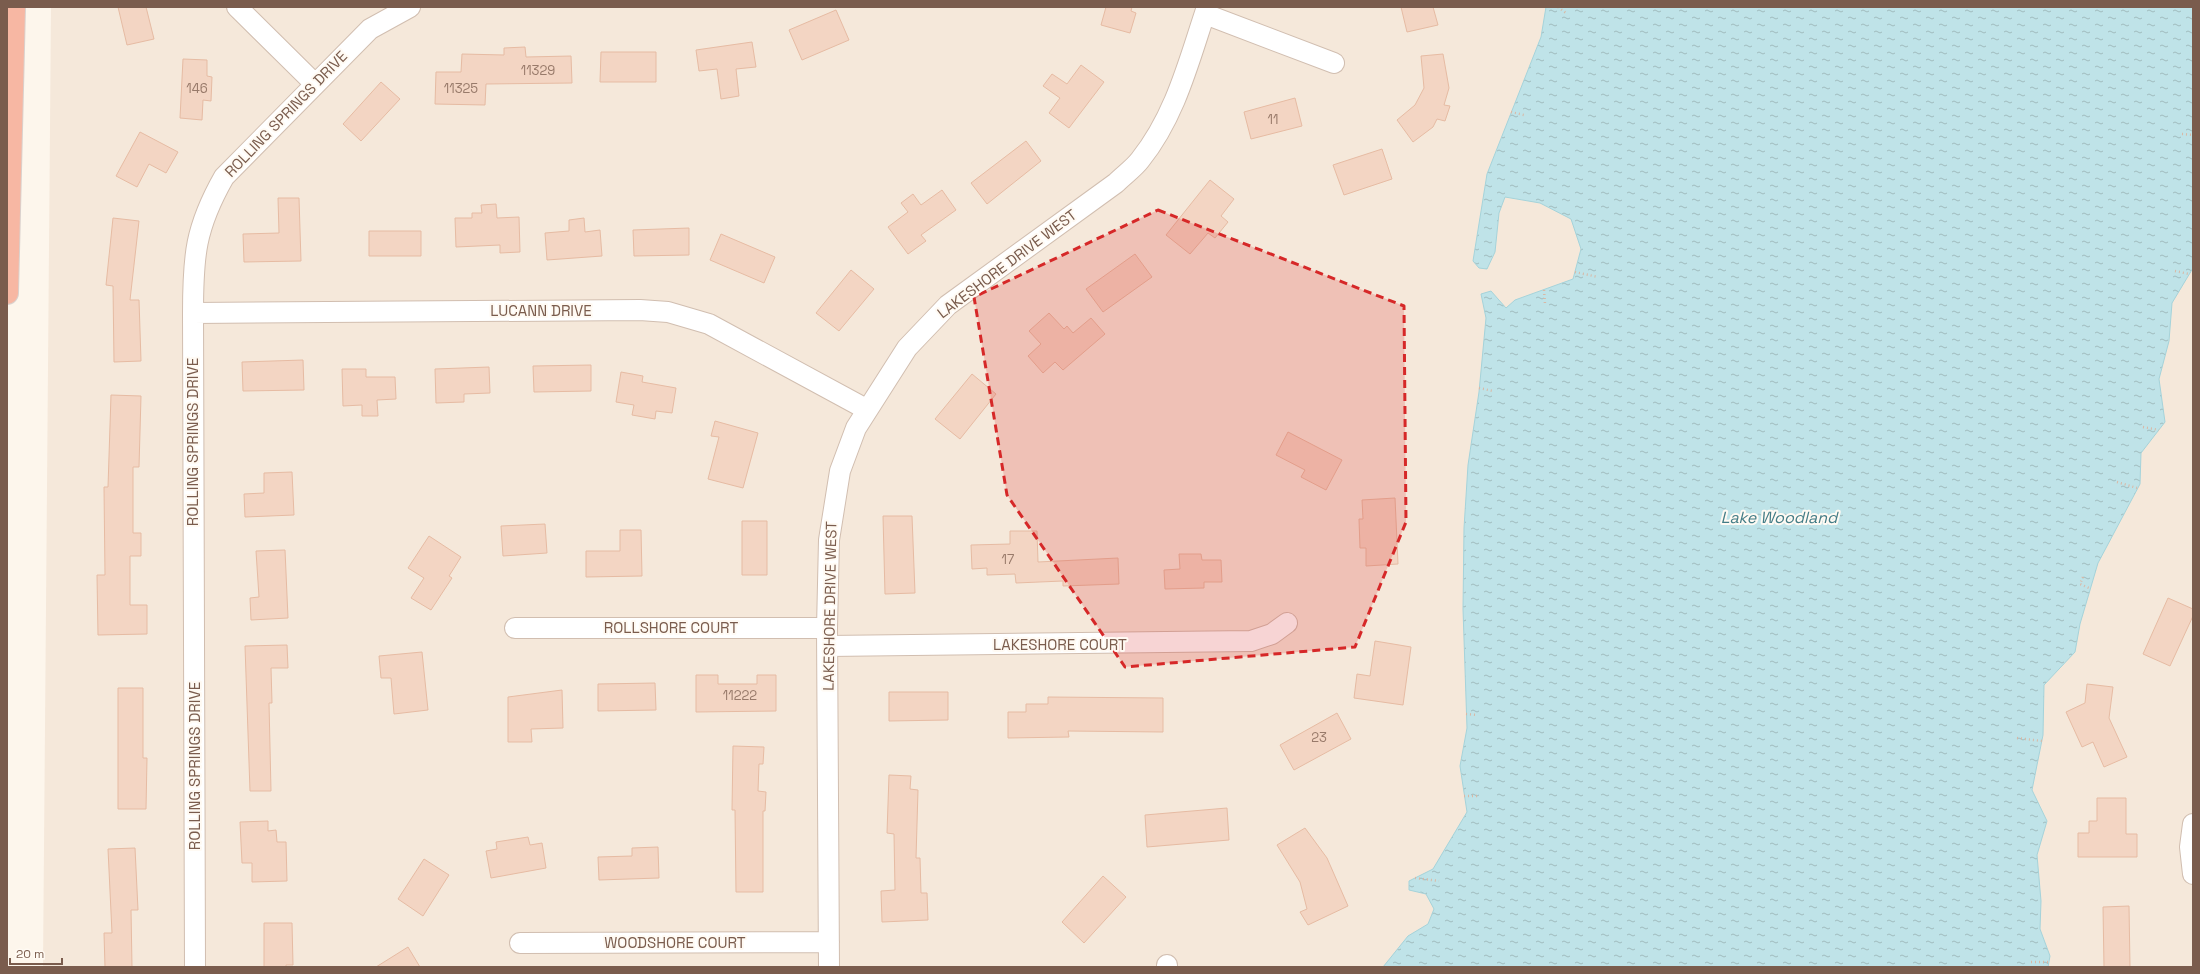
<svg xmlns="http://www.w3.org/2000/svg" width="2200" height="974" font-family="'Space Grotesk',sans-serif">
	<defs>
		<pattern id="water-ripples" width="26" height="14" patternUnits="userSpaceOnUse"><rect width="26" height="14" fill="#bfe3e8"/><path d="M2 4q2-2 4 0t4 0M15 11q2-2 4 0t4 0" fill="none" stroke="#a0bbbe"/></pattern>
	</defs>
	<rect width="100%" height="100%" fill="#fdf6ec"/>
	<path fill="#f5e8da" d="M51,7H2193V967H43Z"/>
	<path fill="url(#water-ripples)" stroke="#a5d3da" d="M1546,7H2193V268L2172,303L2169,341L2159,379L2165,422L2141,453L2140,484L2098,563L2080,624L2075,652L2044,685L2043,735L2032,790L2047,821L2037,855L2041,901L2040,929L2050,956L2048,967H1383L1408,936L1428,924L1434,909L1426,894L1409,890V881L1433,869L1467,812L1460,766L1467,728L1463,609L1464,528L1468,465L1479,392L1486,318L1481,294L1491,291L1506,308L1515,300L1573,279L1581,249L1571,219L1540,203L1505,197L1499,213L1495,252L1487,269L1479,268L1473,261L1487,174L1541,37Z"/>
	<path fill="#f3d5c3" stroke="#e6bba3" d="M118,7H146L154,39L127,45Z
		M1106,7H1132L1131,11L1136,13L1130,33L1101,25Z
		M1401,7H1433L1438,25L1407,32Z
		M836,10L849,40L802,60L789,30Z
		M752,42L756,67L736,69L739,96L721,99L717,69L699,71L696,50Z
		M525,47L526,57L571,56L572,83L486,84L485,105L435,104L436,72H461L462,54L504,55V48Z
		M601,52H656V82H600Z
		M1443,54L1449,88L1444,105L1450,106L1445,121L1437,119L1433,127L1413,142L1397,120L1415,105L1424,88L1421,56Z
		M183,59L207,60V76L212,77L211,101L203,100L202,120L180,118Z
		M1081,65L1104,82L1069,128L1049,113L1060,98L1043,86L1052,74L1067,84Z
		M381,82L400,99L361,141L343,124Z
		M1295,98L1302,126L1251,139L1244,112Z
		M140,132L178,152L166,173L149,164L137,187L116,176Z
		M1026,141L1041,161L987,204L971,183Z
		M1382,149L1392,179L1344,195L1333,165Z
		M1210,180L1234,199L1221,216L1228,222L1215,238L1208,233L1190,254L1166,235Z
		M942,190L956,210L921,235L926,241L908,254L888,227L908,212L901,203L913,194L921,205Z
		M278,198H299L301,261L244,262L243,234L279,233Z
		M496,204L497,218L519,217L520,252L500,253V245L456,247L455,218H472V213H482L481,205Z
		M113,218L139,221L130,300H139L141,361L114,362L113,286L106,285Z
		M584,218L585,232L600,230L602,256L547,260L545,233L569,231V220Z
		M689,228V255L634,256L633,230Z
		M369,231H421V256H369Z
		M721,234L775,257L764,283L710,260Z
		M1135,254L1152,277L1103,312L1086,289Z
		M851,270L874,289L839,331L816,313Z
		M1049,313L1064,329L1067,326L1073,333L1091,318L1105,334L1063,370L1055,362L1043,373L1028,356L1041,344L1029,331Z
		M303,360L304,390L243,391L242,362Z
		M591,365V391L534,392L533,366Z
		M489,367L490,393L464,394V402L436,403L435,369Z
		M342,369H366V377H395L396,399L377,400L378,416H362V405L343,406Z
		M621,372L643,376L642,382L676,388L672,413L656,411L655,419L632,415L634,405L616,402Z
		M972,374L996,394L960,439L935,419Z
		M111,395L141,396L139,467H133V533H141V556H130V605H147V634L98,635L97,575H105L104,487H108Z
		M715,421L758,433L743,488L708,479L719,437L711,436Z
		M1288,432L1342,460L1326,490L1301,477L1305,470L1276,455Z
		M292,472L294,515L245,517L244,494L264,493V473Z
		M1395,498L1398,564L1366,566V548H1360L1359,519H1363L1362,500Z
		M883,516H912L915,593L885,594Z
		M742,521H767V575H742Z
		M545,524L547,553L503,556L501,526Z
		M620,530H641L642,576L586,577V551H620Z
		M1010,531H1037L1038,562L1118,558L1119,584L1063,586V581L1016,583L1015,574L987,575V568L972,569L971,545L1010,544Z
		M429,536L461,557L449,576L452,578L431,610L411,598L424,578L408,568Z
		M285,550L288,618L251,620L250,598L259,597L256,551Z
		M1179,554H1201L1202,560H1221L1222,582H1204V588L1165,589L1164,570L1180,569Z
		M2168,598L2193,609V616L2170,666L2143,654Z
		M1375,641L1411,647L1403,705L1354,698L1357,674L1370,676Z
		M287,645L288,668H271L272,703H269L271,791H250L245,646Z
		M422,652L428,710L394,714L391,678H381L379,656Z
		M696,675H718V684H757V675H776V711L696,712Z
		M655,683L656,710L598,711V684Z
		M2087,684L2113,687L2109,718L2127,757L2104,767L2093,742L2082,747L2066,712L2085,703Z
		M118,688H143V758H147L146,809H118Z
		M562,690L563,728L531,729L532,742H508V697Z
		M889,692H948V720L889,721Z
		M1048,697L1163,698V732L1068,731L1069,737L1008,738V712H1026V704H1048Z
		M1337,713L1351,739L1294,770L1280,745Z
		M733,746L764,747L763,764H759L758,791L766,792L765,811H763V892H736L735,810H732Z
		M889,775L911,776L910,789L918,790L916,858H920L921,893H927L928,920L882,922L881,891L895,890L894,834L887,833Z
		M2097,798H2126V834H2137V857H2078V833H2089V821H2097Z
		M1227,808L1229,840L1147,847L1145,815Z
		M268,821V831L276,830L277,842H286L287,881L252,882V863H242L240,822Z
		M1305,828L1327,858L1348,906L1308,925L1300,912L1307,909L1300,882L1277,845Z
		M528,837L530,845L542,843L546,868L491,878L486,851L497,849L496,842Z
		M658,847L659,878L599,880L598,857L632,856V848Z
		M135,848L138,910H131L132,967H105L104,933H112L108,849Z
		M424,859L449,875L423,916L398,899Z
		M1103,876L1126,897L1084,943L1062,922Z
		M2129,906L2130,967H2104L2103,907Z
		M264,923H292L293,965H286V967H264Z
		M408,947L420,967H376Z"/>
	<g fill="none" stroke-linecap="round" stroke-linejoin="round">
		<g stroke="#d1beb0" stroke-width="22">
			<path id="street" d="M237,7L315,84
				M1205,14L1334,63
				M193,313L640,310L668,312L709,324L866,409
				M515,628H827
				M828,646L1251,641L1272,634L1287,623
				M2193,824L2190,847L2193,874
				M520,943L829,942
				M195,967L193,313C193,256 195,228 224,177L370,29L410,7
				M829,967L827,628L829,540L840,471L856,428L907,348L948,305L1116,183C1124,175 1134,168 1140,160C1176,115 1189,60 1207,7
				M1167,967V965"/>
		</g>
		<g stroke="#dad1cd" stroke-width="24">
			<path id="highway" d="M7,293L14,7"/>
		</g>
		<path stroke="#d9b8a5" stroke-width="2.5" stroke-dasharray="1 3" stroke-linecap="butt" d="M1558,7L1566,13
			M1511,112L1524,115
			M2182,134L2193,135
			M2175,271L2189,274
			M1575,272L1598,277
			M1544,290L1545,304
			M1479,388L1493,391
			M2143,427L2159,430
			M2117,482L2137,488
			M2083,577L2080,584L2089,588
			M1466,714L1477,715
			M2017,738L2042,741
			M1464,796H1480
			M1415,878L1439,881
			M2031,962H2049"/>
		<use href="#street" stroke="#fff" stroke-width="20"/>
		<use href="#highway" stroke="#f7b7a3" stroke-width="22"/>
	</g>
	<path fill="#d62828" fill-opacity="0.2" stroke="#d62828" stroke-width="3" stroke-dasharray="8 5" stroke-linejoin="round" d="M1158,210L1404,306L1406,522L1355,647L1125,667L1007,495L974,297Z"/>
	<g text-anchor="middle" stroke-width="4" stroke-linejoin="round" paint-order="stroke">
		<g font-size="13" fill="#987a6a">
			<text x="538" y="75">11329</text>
			<text x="197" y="93">146</text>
			<text x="461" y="93">11325</text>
			<text x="1273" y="124">11</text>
			<text x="1008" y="564">17</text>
			<text x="740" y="700">11222</text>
			<text x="1319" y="742">23</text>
		</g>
		<g font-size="15" fill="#7a5c4d" stroke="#fffaf3">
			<text transform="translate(286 114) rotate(-46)" y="5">ROLLING SPRINGS DRIVE</text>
			<text transform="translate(1007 264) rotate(-37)" y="5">LAKESHORE DRIVE WEST</text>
			<text x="541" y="316">LUCANN DRIVE</text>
			<text transform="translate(193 442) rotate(-90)" y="5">ROLLING SPRINGS DRIVE</text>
			<text transform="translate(830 606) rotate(-89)" y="5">LAKESHORE DRIVE WEST</text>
			<text x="671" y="633">ROLLSHORE COURT</text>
			<text x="1060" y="650">LAKESHORE COURT</text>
			<text transform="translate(195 766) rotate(-90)" y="5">ROLLING SPRINGS DRIVE</text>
			<text x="675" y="948">WOODSHORE COURT</text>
		</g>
		<g font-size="16" font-style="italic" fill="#437c86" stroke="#fffaf3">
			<text x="1779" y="523">Lake Woodland</text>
		</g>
	</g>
	<rect width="2200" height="974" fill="none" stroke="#7a5c4d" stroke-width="16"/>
	<path d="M10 958v6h52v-6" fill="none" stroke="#7a5c4d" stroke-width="2"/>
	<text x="16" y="958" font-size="12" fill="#7a5c4d" stroke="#fffaf3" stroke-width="3" paint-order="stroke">20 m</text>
</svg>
